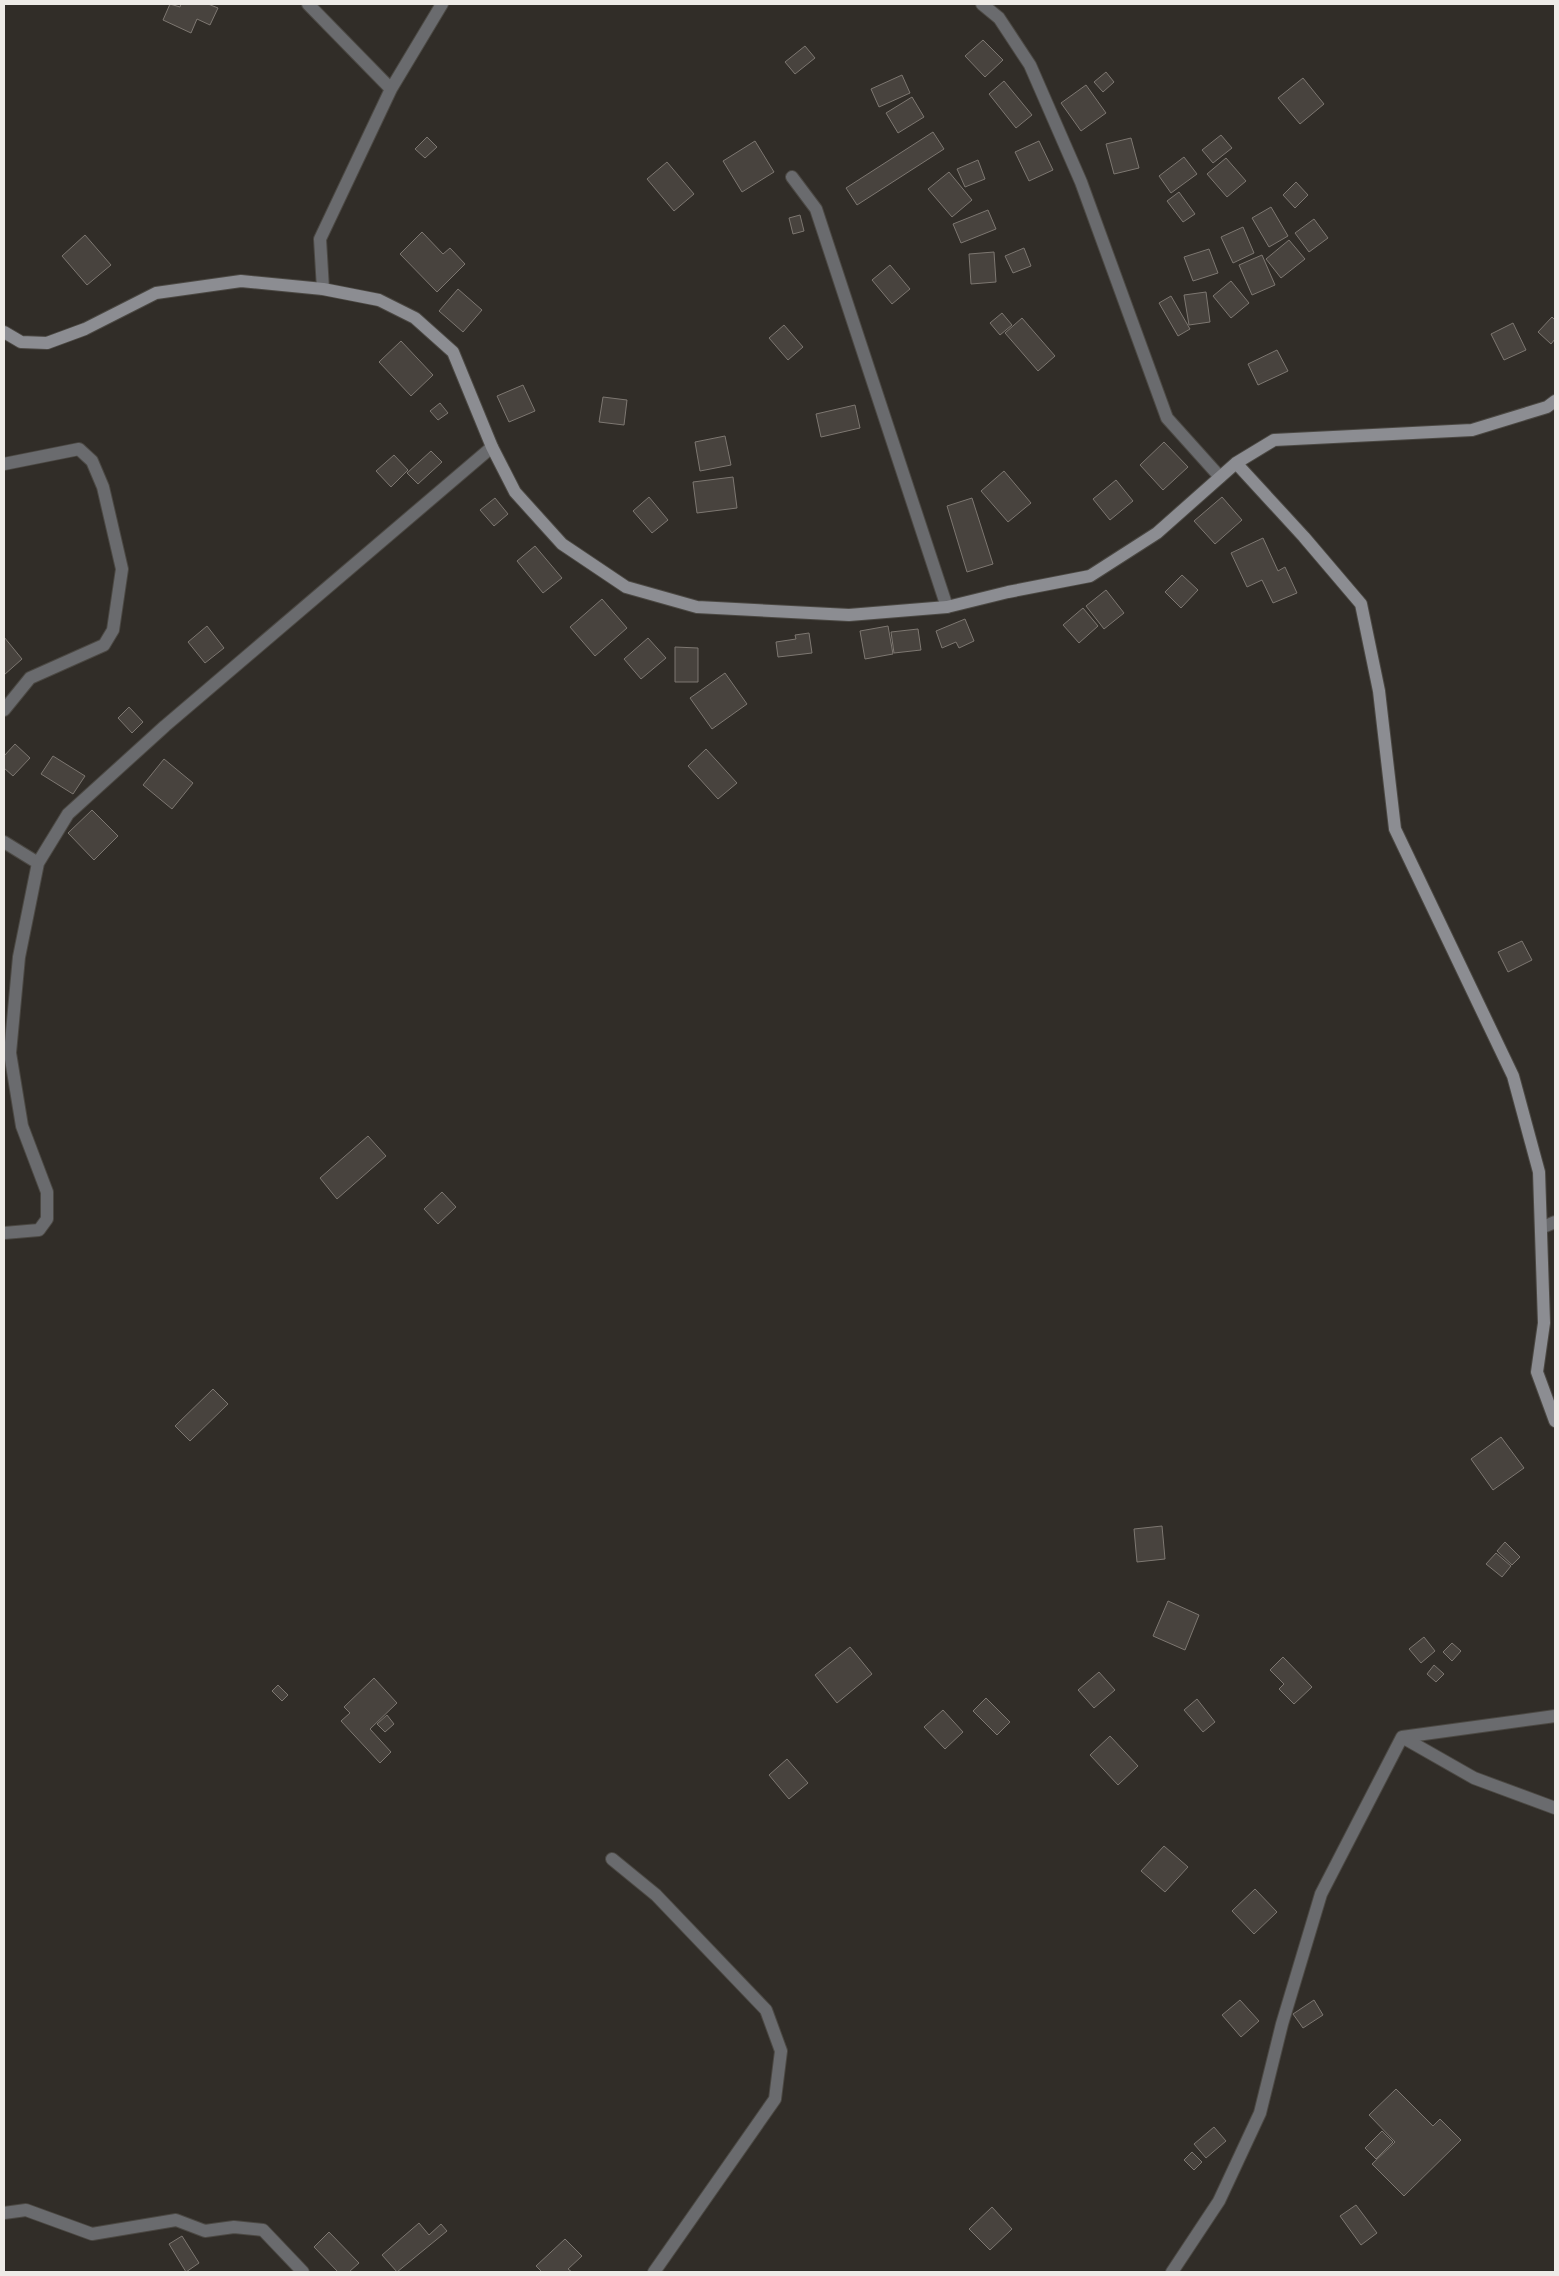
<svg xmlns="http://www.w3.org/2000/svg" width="1559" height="2276" font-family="Signika,sans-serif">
	<rect width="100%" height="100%" fill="#312d28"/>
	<path fill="#48433e" stroke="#7d7771" d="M170,4L180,7L181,4H208L218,8L210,25L197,19L191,33L163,20Z
		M983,40L1003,60L985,77L965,56Z
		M805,46L815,58L795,74L785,62Z
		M1106,72L1114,82L1103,92L1094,82Z
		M902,75L910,93L879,107L871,89Z
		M1303,78L1324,104L1300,124L1278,98Z
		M1004,81L1032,115L1016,128L989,94Z
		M1086,85L1106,113L1081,131L1061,103Z
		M912,97L924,117L898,133L886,113Z
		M933,132L944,149L857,205L846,188Z
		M1221,135L1232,148L1213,163L1202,150Z
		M427,137L437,147L425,158L415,149Z
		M1131,138L1139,168L1114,174L1106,144Z
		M755,141L774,172L742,192L723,161Z
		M1039,141L1053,170L1029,181L1015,152Z
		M1184,157L1197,174L1171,193L1159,176Z
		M1226,158L1246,181L1227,197L1207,174Z
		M978,160L985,179L965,187L957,169Z
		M667,162L694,194L674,211L647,179Z
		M949,172L972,200L952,217L928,189Z
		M1296,182L1308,195L1295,208L1283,195Z
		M1179,192L1195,214L1183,222L1167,201Z
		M1271,207L1288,236L1269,247L1252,218Z
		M988,210L996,229L961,243L953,224Z
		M800,215L804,231L793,234L789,218Z
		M1314,219L1328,238L1309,252L1295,233Z
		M1243,227L1254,253L1233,263L1221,237Z
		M422,232L443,254L450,248L465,264L437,292L400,254Z
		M85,235L111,265L87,285L62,256Z
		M1289,240L1305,259L1281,278L1266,259Z
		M1024,248L1031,266L1013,273L1005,256Z
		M1209,249L1218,273L1193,281L1184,257Z
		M994,252L996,282L971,284L969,254Z
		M1262,255L1275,285L1252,295L1239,265Z
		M890,265L910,289L892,304L872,280Z
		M1231,281L1249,303L1231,318L1213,296Z
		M458,289L482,310L463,332L439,311Z
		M1206,292L1210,322L1189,325L1184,295Z
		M1171,296L1190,329L1178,336L1159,303Z
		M1002,313L1012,325L1000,335L990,323Z
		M1552,317L1555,320V339L1551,344L1538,332Z
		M1022,318L1055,356L1038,371L1005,333Z
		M1513,323L1526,350L1504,360L1491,334Z
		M784,325L803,347L788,360L769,338Z
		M401,341L433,375L411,396L379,362Z
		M1277,350L1288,371L1258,385L1248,364Z
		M523,385L535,411L509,422L497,396Z
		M603,397L627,400L624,425L599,422Z
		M440,403L448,413L438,420L430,411Z
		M855,405L860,428L821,437L816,414Z
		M725,436L731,465L700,471L695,442Z
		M1164,442L1188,467L1163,490L1140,465Z
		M431,451L442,462L418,484L407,473Z
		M394,455L408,470L391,487L376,471Z
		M1004,471L1031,503L1008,522L981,491Z
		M733,477L737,508L697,513L693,482Z
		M1116,480L1133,501L1110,520L1093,499Z
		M649,497L668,520L652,533L633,511Z
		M1222,497L1242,520L1215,544L1194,521Z
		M495,498L508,514L494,526L480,510Z
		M972,498L993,564L967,572L947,506Z
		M1263,538L1278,571L1285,567L1297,593L1273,603L1262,580L1247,587L1231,553Z
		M535,546L562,578L543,593L517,561Z
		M1182,575L1198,590L1181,608L1165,592Z
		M1106,590L1124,613L1104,629L1086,606Z
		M602,599L627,628L595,656L570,627Z
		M1083,608L1098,626L1079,643L1063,625Z
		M965,619L974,641L959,648L956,642L942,648L936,631Z
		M207,626L224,648L205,663L188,642Z
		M888,626L893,654L865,659L860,631Z
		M918,629L921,650L894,653L891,632Z
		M809,633L812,653L778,657L776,642L796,639L795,635Z
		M4,637L22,659L4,675Z
		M648,638L666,658L641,679L624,659Z
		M675,647L698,648V682H675Z
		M725,673L747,704L712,729L690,698Z
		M129,707L143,722L132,733L118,718Z
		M15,744L30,758L13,776L4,768V756Z
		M706,749L737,783L718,799L688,766Z
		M53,756L85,776L73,794L41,774Z
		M164,759L193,783L172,809L143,785Z
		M92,810L118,836L94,860L68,833Z
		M1522,941L1532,960L1508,972L1498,952Z
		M368,1136L386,1156L337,1199L320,1178Z
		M442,1192L456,1207L438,1224L424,1209Z
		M213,1389L228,1404L190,1441L175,1426Z
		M1501,1437L1524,1468L1493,1490L1471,1459Z
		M1162,1526L1165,1559L1137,1562L1134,1529Z
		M1505,1542L1520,1557L1512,1565L1497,1551Z
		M1496,1553L1511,1566L1502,1577L1486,1564Z
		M1168,1601L1199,1615L1185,1650L1153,1636Z
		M1424,1637L1435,1651L1421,1663L1409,1649Z
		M1452,1643L1461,1651L1452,1661L1443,1652Z
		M850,1647L872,1674L837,1703L815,1675Z
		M1283,1657L1312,1687L1294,1704L1279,1689L1284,1684L1270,1670Z
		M1434,1665L1444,1674L1436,1682L1427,1674Z
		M1099,1672L1115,1690L1094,1708L1078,1690Z
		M374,1678L397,1703L370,1729L391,1752L380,1763L341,1721L350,1713L344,1707Z
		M278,1685L288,1695L282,1701L272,1691Z
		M986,1698L1010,1722L997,1735L973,1711Z
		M1197,1699L1215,1722L1203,1732L1184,1710Z
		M943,1710L963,1732L945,1749L924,1727Z
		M387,1715L394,1724L385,1732L377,1724Z
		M1110,1736L1138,1766L1118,1785L1090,1755Z
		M787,1759L808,1783L789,1799L769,1775Z
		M1164,1846L1188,1867L1165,1892L1141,1871Z
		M1255,1889L1277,1912L1254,1934L1232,1911Z
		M1240,2000L1259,2021L1241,2037L1222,2015Z
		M1314,2000L1323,2015L1303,2028L1293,2014Z
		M1396,2089L1433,2126L1440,2119L1461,2140L1404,2196L1372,2164L1395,2142L1369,2115Z
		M1214,2127L1226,2141L1206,2158L1194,2144Z
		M1382,2131L1393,2142L1376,2159L1365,2148Z
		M1192,2152L1202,2162L1194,2170L1184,2160Z
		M1356,2205L1377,2233L1361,2245L1340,2216Z
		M992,2207L1012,2229L990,2250L969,2229Z
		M419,2223L429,2235L441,2224L447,2231L397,2272L382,2255Z
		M329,2232L359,2263L349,2272H338L314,2247Z
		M182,2236L199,2263L186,2272L169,2244Z
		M565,2239L582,2256L568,2269L572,2272H542L536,2266Z"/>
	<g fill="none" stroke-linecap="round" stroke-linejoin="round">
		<g stroke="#4b4843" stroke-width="14">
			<path id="street" d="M308,4L391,89
				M982,4L999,18L1030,65L1081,182L1167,418L1220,477
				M792,177L816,209L947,607
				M323,289L320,239L391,89L442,4
				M4,464L79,449L92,461L103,487L122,569L113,630L104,645L30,678L4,710
				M4,842L38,863
				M1541,1228L1555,1222
				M4,1233L39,1230L47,1219V1192L22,1126L10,1053L19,957L38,863L68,814L165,726L492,447
				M1402,1737L1474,1778L1555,1808
				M612,1859L656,1895L766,2010L781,2051L775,2099L654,2272
				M4,2213L26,2210L92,2234L176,2220L205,2231L234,2227L263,2230L303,2272
				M1172,2272L1219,2201L1260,2113L1282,2024L1321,1894L1402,1737L1555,1716"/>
		</g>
		<g stroke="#4b4843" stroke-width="14">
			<path id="secondary" d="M4,332L21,342L47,343L85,329L156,293L241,281L323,289L379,300L415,318L453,352L492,447L515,492L562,544L626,587L697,607L849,615L947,607L1008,592L1090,576L1157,533L1236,463L1274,440L1472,430L1547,407L1555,401
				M1236,463L1304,537L1361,604L1379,691L1395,829L1513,1076L1539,1172L1544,1323L1537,1372L1555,1421"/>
		</g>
		<use href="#street" stroke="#6a6b6e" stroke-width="12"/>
		<use href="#secondary" stroke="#8c8d92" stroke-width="12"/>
	</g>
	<rect width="1559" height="2276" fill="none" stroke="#eeebe7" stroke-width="10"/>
</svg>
